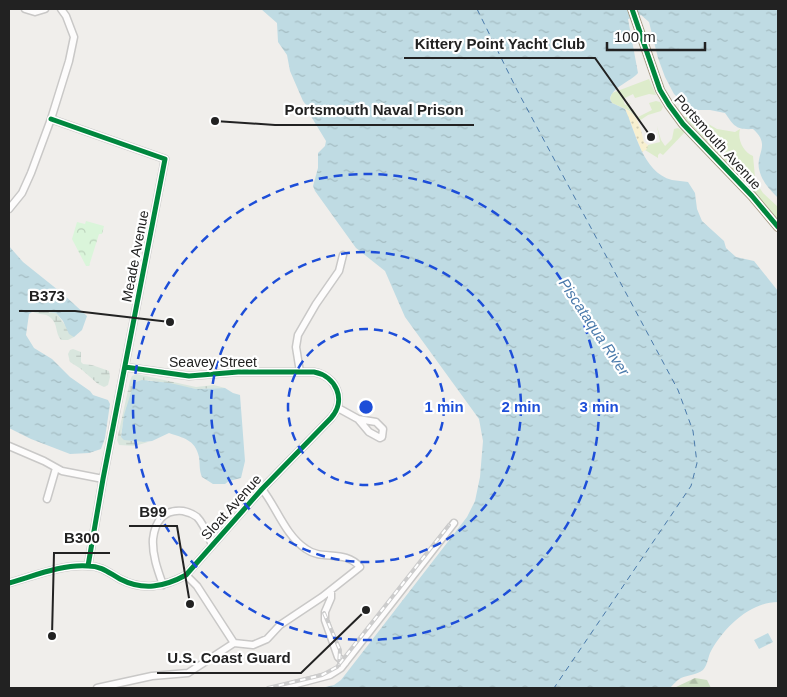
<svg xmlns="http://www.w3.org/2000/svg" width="787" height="697" font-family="Arial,sans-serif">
	<defs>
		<pattern id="forest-firs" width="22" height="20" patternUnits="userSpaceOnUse" patternTransform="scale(1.25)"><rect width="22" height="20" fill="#cbdec1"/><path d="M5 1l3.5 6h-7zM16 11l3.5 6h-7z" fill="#aebea6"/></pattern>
		<pattern id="wetland-marsh" width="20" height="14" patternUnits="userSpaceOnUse" patternTransform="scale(1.25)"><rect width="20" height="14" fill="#d9e6de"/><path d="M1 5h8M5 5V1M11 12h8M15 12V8" fill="none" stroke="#bac5be"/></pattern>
		<pattern id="sand-dots" width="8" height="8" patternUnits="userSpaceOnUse" patternTransform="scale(1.25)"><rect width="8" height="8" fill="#f8f0d0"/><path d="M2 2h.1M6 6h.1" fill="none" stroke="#d4ceb2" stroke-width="1.8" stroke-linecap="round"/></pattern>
		<pattern id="park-crowns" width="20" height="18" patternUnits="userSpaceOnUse" patternTransform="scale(1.25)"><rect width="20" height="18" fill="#daf5da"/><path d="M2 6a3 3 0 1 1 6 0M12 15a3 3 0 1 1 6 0" fill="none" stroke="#bbd2bb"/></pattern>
		<pattern id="water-ripples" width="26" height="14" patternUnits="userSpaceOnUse" patternTransform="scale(1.25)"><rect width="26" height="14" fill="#bfdbe3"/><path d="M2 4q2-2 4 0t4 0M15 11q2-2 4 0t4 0" fill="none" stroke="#a4bcc2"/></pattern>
	</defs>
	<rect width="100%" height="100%" fill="#f0eeeb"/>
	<path fill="#ddeccb" d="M649,79L656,95L649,94L635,98L633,94L623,99L625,105L631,103L629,105L631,109H633L638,117L652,110L649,103L656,101L660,102L663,107L661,111L648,115L639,121L630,111L612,103L610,99L612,93Z
		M683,116L692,119L705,122L717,129L735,132L740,129C737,139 743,152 753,156L755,177L759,187L763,193L778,207V219Z
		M657,126L661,140L665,146L672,139L674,129L678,128L685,132L663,155L660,153L658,155V158L645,150L648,145L660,142Z"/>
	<path fill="url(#forest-firs)" d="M695,678L707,680L711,688H674Z"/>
	<path fill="url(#wetland-marsh)" d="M38,310L56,313L74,337L68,340H61C55,333 58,324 51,318C45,312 38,316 32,311Z
		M73,349L81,352V362L83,364L92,365L109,371L110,377L108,385L104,387L98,384L81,369L70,362L68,354L70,350Z
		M137,374L196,387L214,385L225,388L196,389L148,380C132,402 124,408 121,437L132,441L148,442L135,446L119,445L117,440L130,381L132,376Z"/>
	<path fill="url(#sand-dots)" d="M625,109C638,114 641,129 644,142L648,145L647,149L642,152Z"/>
	<path fill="url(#park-crowns)" d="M86,221L104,226L102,234H99L89,266H86L72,239L77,222L85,224Z"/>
	<path fill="url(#water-ripples)" d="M261,9H778V198C769,189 762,182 759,169C756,153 771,145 753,129C736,130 734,126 725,113L710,110H696L686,105L674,94L665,77L658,58L649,22L641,15L628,19L638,73C630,82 612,87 610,99L612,103L625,109C636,132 642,172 672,180C677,181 683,181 688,182L695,193L697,209L702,221L724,241L726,248L736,257L754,261L778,291V602C750,602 723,628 710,653C708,658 707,666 703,670C696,675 688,675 681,678C677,680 673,685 670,688H321L334,685L341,680L467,517L475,501L480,477L483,441L479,419L405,317L385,271L356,248L315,191L313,186L318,168V153L325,146L326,141L306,108V105L303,101L290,71L287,55L278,42L277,23Z
		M9,246L23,262L63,294L87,316L82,330L74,337L69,334L63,321L56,313L35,310L29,314L26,335L34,348L52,359L70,377L90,391L93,395L108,400L110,404L105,438L101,449L89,453L70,454L31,439L9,428Z
		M142,380L170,383L196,389L225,388L233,393L240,395L245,461L241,478L229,481L225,484H213L202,477C199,470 200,464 199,457C195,439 183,438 169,433L152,441L144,442L124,440L121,437L124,415L133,386L136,382Z
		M768,633L773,642L759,649L754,640Z"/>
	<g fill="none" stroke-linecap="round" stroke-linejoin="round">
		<path stroke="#4a7aab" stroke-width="1" stroke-dasharray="6 5" stroke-linecap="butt" d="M477,9L517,90L678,390L693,431L697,463L691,486L554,688"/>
		<g stroke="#c9c8c7" stroke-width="9">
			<path id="minor" d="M25,9L35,12L45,9
				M51,119L165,159L103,479L88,566
				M9,209L22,193L31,173L51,119L69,61L74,37L66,16L61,9
				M300,372L296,347L298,335L316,304L339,271L343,255
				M338,408L358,419L369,432L380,438L382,437L383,429L376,422L358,419
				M9,446L44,461L62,471L103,479
				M47,499L56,468
				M186,575L197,586L234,643
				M9,583C34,576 62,564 88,566C102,566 109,573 120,579C143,591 164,587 186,575L262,489L331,418C347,400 336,376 314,372H238L189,376L125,367
				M163,585C158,571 152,555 153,539C155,522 163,509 183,511C188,512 193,514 197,517C204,524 208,536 212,545
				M331,590V598L325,612V620L338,657L345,663
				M97,688L152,676L188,673L234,643L253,645L267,639L280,625L322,597L360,567C345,549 322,561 306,549C285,535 277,508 262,489
				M281,688L330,675L341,668L454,523"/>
		</g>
		<g stroke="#a79c86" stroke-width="10">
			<path id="major" d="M632,9L660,90L669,105L683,124L752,196L778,227"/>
		</g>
		<use href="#minor" stroke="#fdfcfc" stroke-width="6"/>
		<use href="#major" stroke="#f3ede7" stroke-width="8"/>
		<g stroke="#ccc" stroke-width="4">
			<path id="rail" d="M324,613L340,650L339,665
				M268,688L322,675L337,667L449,525"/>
		</g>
		<use href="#rail" stroke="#fff" stroke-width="2" stroke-dasharray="5.5" stroke-linecap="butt"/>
		<g stroke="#fff" stroke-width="8">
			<path id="cycleway" d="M632,9L660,90L669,105L683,124L752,196L778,227
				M51,119L165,159L103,479L88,566
				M9,583C34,576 62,564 88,566C102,566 109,573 120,579C143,591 164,587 186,575L262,489L331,418C347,400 336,376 314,372H238L189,376L125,367"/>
		</g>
		<use href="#cycleway" stroke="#00873e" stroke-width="5"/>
	</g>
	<g fill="none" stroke="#1d4ed8" stroke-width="2.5" stroke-dasharray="9 6">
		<circle cx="366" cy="407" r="78"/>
		<circle cx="366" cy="407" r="155"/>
		<circle cx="366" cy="407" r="233"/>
	</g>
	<g text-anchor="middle" stroke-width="4.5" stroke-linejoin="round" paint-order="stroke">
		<g font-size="14" fill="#222" stroke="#fff">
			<text transform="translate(718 142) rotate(48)" y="5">Portsmouth Avenue</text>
			<text transform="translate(135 256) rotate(-79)" y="5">Meade Avenue</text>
			<text x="213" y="367">Seavey Street</text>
			<text transform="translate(231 507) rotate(-48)" y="5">Sloat Avenue</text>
		</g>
		<g font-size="15" font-style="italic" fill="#4a7aab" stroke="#fff">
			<text transform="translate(594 327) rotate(56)" y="5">Piscataqua River</text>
		</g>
	</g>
	<circle cx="366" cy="407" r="8" fill="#1d4ed8" stroke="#fff" stroke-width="2.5"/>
	<g font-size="15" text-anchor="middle" font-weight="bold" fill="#1d4ed8" stroke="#fff" stroke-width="4.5" stroke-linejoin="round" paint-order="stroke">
		<text x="444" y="412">1 min</text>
		<text x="521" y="412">2 min</text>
		<text x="599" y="412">3 min</text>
	</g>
	<path fill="none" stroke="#222" stroke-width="2" d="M651 137L595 58H404M215 121L275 125H474M170 322L75 311H19M190 604L177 526H129M52 636L54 553H110M366 610L301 673H157"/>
	<g fill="#222" stroke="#fff" stroke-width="2">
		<circle cx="651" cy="137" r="5"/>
		<circle cx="215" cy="121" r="5"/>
		<circle cx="170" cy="322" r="5"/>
		<circle cx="190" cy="604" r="5"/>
		<circle cx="52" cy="636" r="5"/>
		<circle cx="366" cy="610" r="5"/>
	</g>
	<g font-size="15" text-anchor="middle" font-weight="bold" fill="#222" stroke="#fff" stroke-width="4.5" stroke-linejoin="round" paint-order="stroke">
		<text x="500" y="49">Kittery Point Yacht Club</text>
		<text x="374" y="115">Portsmouth Naval Prison</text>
		<text x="47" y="301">B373</text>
		<text x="153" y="517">B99</text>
		<text x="82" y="543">B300</text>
		<text x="229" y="663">U.S. Coast Guard</text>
	</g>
	<rect width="787" height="697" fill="none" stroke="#222222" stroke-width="20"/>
	<path d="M607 42v8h98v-8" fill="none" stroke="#222222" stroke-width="2.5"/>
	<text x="614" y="42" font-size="15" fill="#222222" stroke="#ffffff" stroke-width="4" paint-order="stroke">100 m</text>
</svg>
